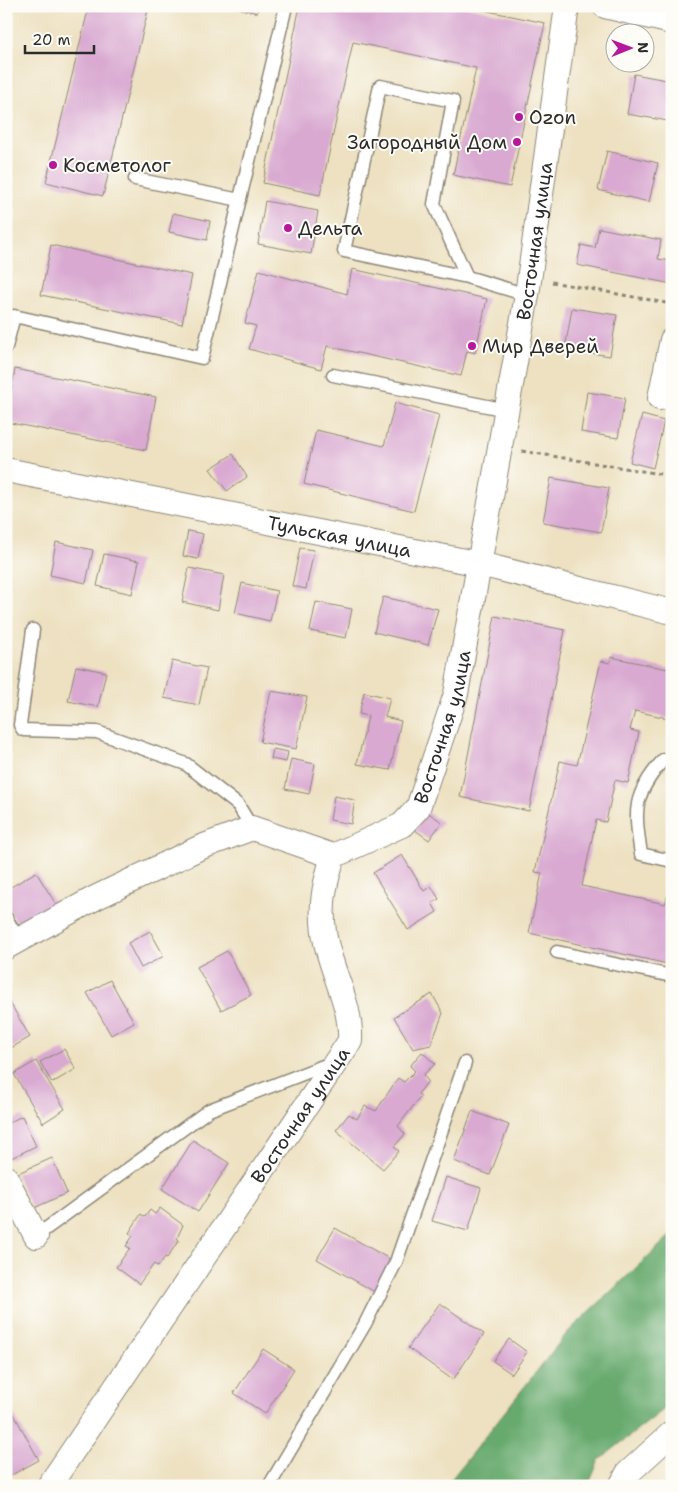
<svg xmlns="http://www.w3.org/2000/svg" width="678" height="1492" font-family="'Shantell Sans',sans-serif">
	<rect width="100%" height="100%" fill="#fdfcf7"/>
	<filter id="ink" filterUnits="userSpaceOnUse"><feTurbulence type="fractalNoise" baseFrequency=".02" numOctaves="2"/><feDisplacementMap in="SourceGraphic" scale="10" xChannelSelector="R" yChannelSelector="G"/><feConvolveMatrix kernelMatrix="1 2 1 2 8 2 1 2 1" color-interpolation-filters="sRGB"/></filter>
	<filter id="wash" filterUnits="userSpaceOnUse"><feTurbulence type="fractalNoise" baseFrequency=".0096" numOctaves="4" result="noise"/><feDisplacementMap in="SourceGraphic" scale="20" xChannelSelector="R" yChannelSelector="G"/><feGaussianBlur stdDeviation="1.12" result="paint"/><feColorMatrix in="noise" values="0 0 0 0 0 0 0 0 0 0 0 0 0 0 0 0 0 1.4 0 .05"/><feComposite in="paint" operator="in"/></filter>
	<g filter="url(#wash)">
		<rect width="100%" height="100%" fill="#ede1c1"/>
		<path fill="#68aa6e" stroke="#4a6a4c" d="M672,1234V1403L599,1460L588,1486H446L567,1333Z"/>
		<g id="blocks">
			<path fill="#d9a9d1" d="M6,6H12L7,29H6Z
				M89,6H149L103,196L46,182Z
				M231,6H258L257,13Z
				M300,6H464L545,23L510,187L453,175L476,68L353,42L320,195L263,183Z
				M634,74L672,81V100L668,121L627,114Z
				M607,151L658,163L649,202L598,190Z
				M265,201L318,211L311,254L258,244Z
				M173,213L210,221L207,240L169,232Z
				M599,228L661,240L658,259L672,261V284L577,265L581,245L595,248Z
				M51,245L192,275L182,324L41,295Z
				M352,269L487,299L475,353L467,351L461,376L327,346L321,369L249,349L256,326L245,323L259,270L347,294Z
				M572,308L617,315L610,356L565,349Z
				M15,369L156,397L146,450L6,422Z
				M587,392L625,398L618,438L581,432Z
				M395,403L439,415L414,511L304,484L316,430L384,446Z
				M642,415L664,421L653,468L630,462Z
				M233,454L247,477L227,491L210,469Z
				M551,478L609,488L601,532L543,522Z
				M188,531L203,534L198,559L183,556Z
				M56,542L93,550L86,583L50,575Z
				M300,548L314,550L306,589L292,586Z
				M104,554L139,561L132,594L97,586Z
				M189,568L224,575L218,610L182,602Z
				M242,583L277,591L270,621L235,613Z
				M383,597L438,609L428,645L374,632Z
				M316,602L352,609L346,638L310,631Z
				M495,616L565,630L529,811L460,797Z
				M611,657L672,670V719L635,711L630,730L639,732L628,783L615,780L606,822L596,820L582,886L665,904L672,881V965L529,933L542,873L535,872L560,761L577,765L601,661L610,663Z
				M172,661L207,668L199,705L164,698Z
				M76,666L106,672L98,707L68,701Z
				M271,691L307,697L296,749L260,742Z
				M364,692L390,698L385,717L401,721L390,770L357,764L368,716L359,714Z
				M273,749L288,752L286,762L271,759Z
				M291,759L315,764L309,794L285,789Z
				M334,796L355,800L351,824L330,820Z
				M427,812L442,822L429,840L415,830Z
				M402,855L424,891L431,886L439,899L432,903L437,912L408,930L373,873Z
				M36,872L57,906L21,929L6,905V890Z
				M150,931L164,956L141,968L128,943Z
				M227,951L251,995L221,1010L197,967Z
				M110,980L134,1022L111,1035L87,993Z
				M432,994L443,1013L431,1045L413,1049L394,1017Z
				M6,996L30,1037L6,1051Z
				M64,1049L76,1069L52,1083L40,1062Z
				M422,1052L435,1064L423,1075L428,1081L418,1094L421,1096L398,1126L405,1134L394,1147L399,1151L383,1169L336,1130L349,1114L357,1119L365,1106L376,1111L398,1078L404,1082L415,1071L410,1066Z
				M36,1061L65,1109L43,1123L14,1074Z
				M472,1111L509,1125L490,1175L454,1161Z
				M22,1116L36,1146L7,1160L6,1124Z
				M193,1140L229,1163L198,1212L162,1189Z
				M52,1158L67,1193L32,1209L16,1174Z
				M446,1177L481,1188L468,1231L432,1221Z
				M160,1208L183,1225L177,1238L179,1240L167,1258L165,1257L158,1267L154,1264L139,1284L116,1267L130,1248L126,1246L133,1236L129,1233L141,1214L145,1217L150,1210L155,1214Z
				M335,1228L393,1261L375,1292L317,1259Z
				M440,1303L484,1334L453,1380L408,1348Z
				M509,1339L527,1352L512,1374L493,1361Z
				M263,1349L294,1369L265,1414L234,1393Z
				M6,1400L39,1460L6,1478Z"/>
		</g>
	</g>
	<g filter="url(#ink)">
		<use href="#blocks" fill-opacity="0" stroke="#8c8676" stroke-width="1"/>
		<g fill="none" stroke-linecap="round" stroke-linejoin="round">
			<g stroke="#8c8676" stroke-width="15">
				<path id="service" d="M135,179L240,200
					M467,277L344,251L380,86L453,101L434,204L467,277L527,295
					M6,347L14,316L202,358L286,6
					M333,375L507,410
					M33,630L20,725L23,730L97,732L186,764L238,805L252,828
					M672,761L663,760C633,796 634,808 641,854L672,861
					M6,918L19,940
					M557,952L672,976
					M36,1236L209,1110L331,1063
					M269,1486L365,1324L396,1262L465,1063"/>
			</g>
			<g stroke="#8c8676" stroke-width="26">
				<g id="minor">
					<path d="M605,6L672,22"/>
					<path d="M660,398L672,340"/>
					<path id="s1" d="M6,470L480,564L672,612"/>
					<path d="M6,947L95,898L199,848L252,828L333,856"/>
					<path d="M6,1178L36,1236"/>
					<path id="s2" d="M49,1486L350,1041C352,1003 329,969 324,932C320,902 325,884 333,856L402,825L418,808L456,694L527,295L567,6"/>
					<path d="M621,1486L628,1473L672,1433"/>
				</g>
			</g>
			<path stroke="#8c8676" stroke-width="3" stroke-dasharray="4 4" stroke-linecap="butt" d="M552,282L672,304
				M522,451L672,476"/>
			<use href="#service" stroke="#fff" stroke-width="12"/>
			<use href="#minor" stroke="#fff" stroke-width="24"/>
		</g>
	</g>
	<g fill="#b5179e" stroke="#fdfcf7" stroke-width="2">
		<circle cx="519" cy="117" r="5"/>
		<circle cx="517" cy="142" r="5"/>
		<circle cx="53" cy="165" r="5"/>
		<circle cx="288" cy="228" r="5"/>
		<circle cx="472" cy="346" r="5"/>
	</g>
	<g text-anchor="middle" stroke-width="4" stroke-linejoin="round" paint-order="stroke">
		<g font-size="19" fill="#2b2b2b" stroke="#fdfcf7" text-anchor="start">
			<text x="529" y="124">Ozon</text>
			<text x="507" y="149" text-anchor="end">Загородный Дом</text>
			<text x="63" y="172">Косметолог</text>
			<text x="298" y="235">Дельта</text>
			<text x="482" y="353">Мир Дверей</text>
		</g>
		<g font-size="19" fill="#2b2b2b" stroke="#fdfcf7">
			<text dy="7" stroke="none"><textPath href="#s2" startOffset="1406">Восточная улица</textPath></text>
			<text dy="7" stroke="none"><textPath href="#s1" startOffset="340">Тульская улица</textPath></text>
			<text dy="7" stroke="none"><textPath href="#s2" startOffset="911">Восточная улица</textPath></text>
			<text dy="7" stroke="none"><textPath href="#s2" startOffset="448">Восточная улица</textPath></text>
		</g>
	</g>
	<rect width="678" height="1492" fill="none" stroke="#fdfcf7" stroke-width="25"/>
	<g transform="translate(630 48) rotate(89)"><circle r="24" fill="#fdfcf7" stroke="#a9a8a5"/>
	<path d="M0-4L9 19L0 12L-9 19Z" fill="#b5179e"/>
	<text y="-8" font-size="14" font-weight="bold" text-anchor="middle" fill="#2b2b2b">N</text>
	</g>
	<path d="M25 45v8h69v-8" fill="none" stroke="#2b2b2b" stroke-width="2.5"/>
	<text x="32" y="45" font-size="15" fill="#2b2b2b" stroke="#fdfcf7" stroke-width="4" paint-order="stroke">20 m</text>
</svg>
